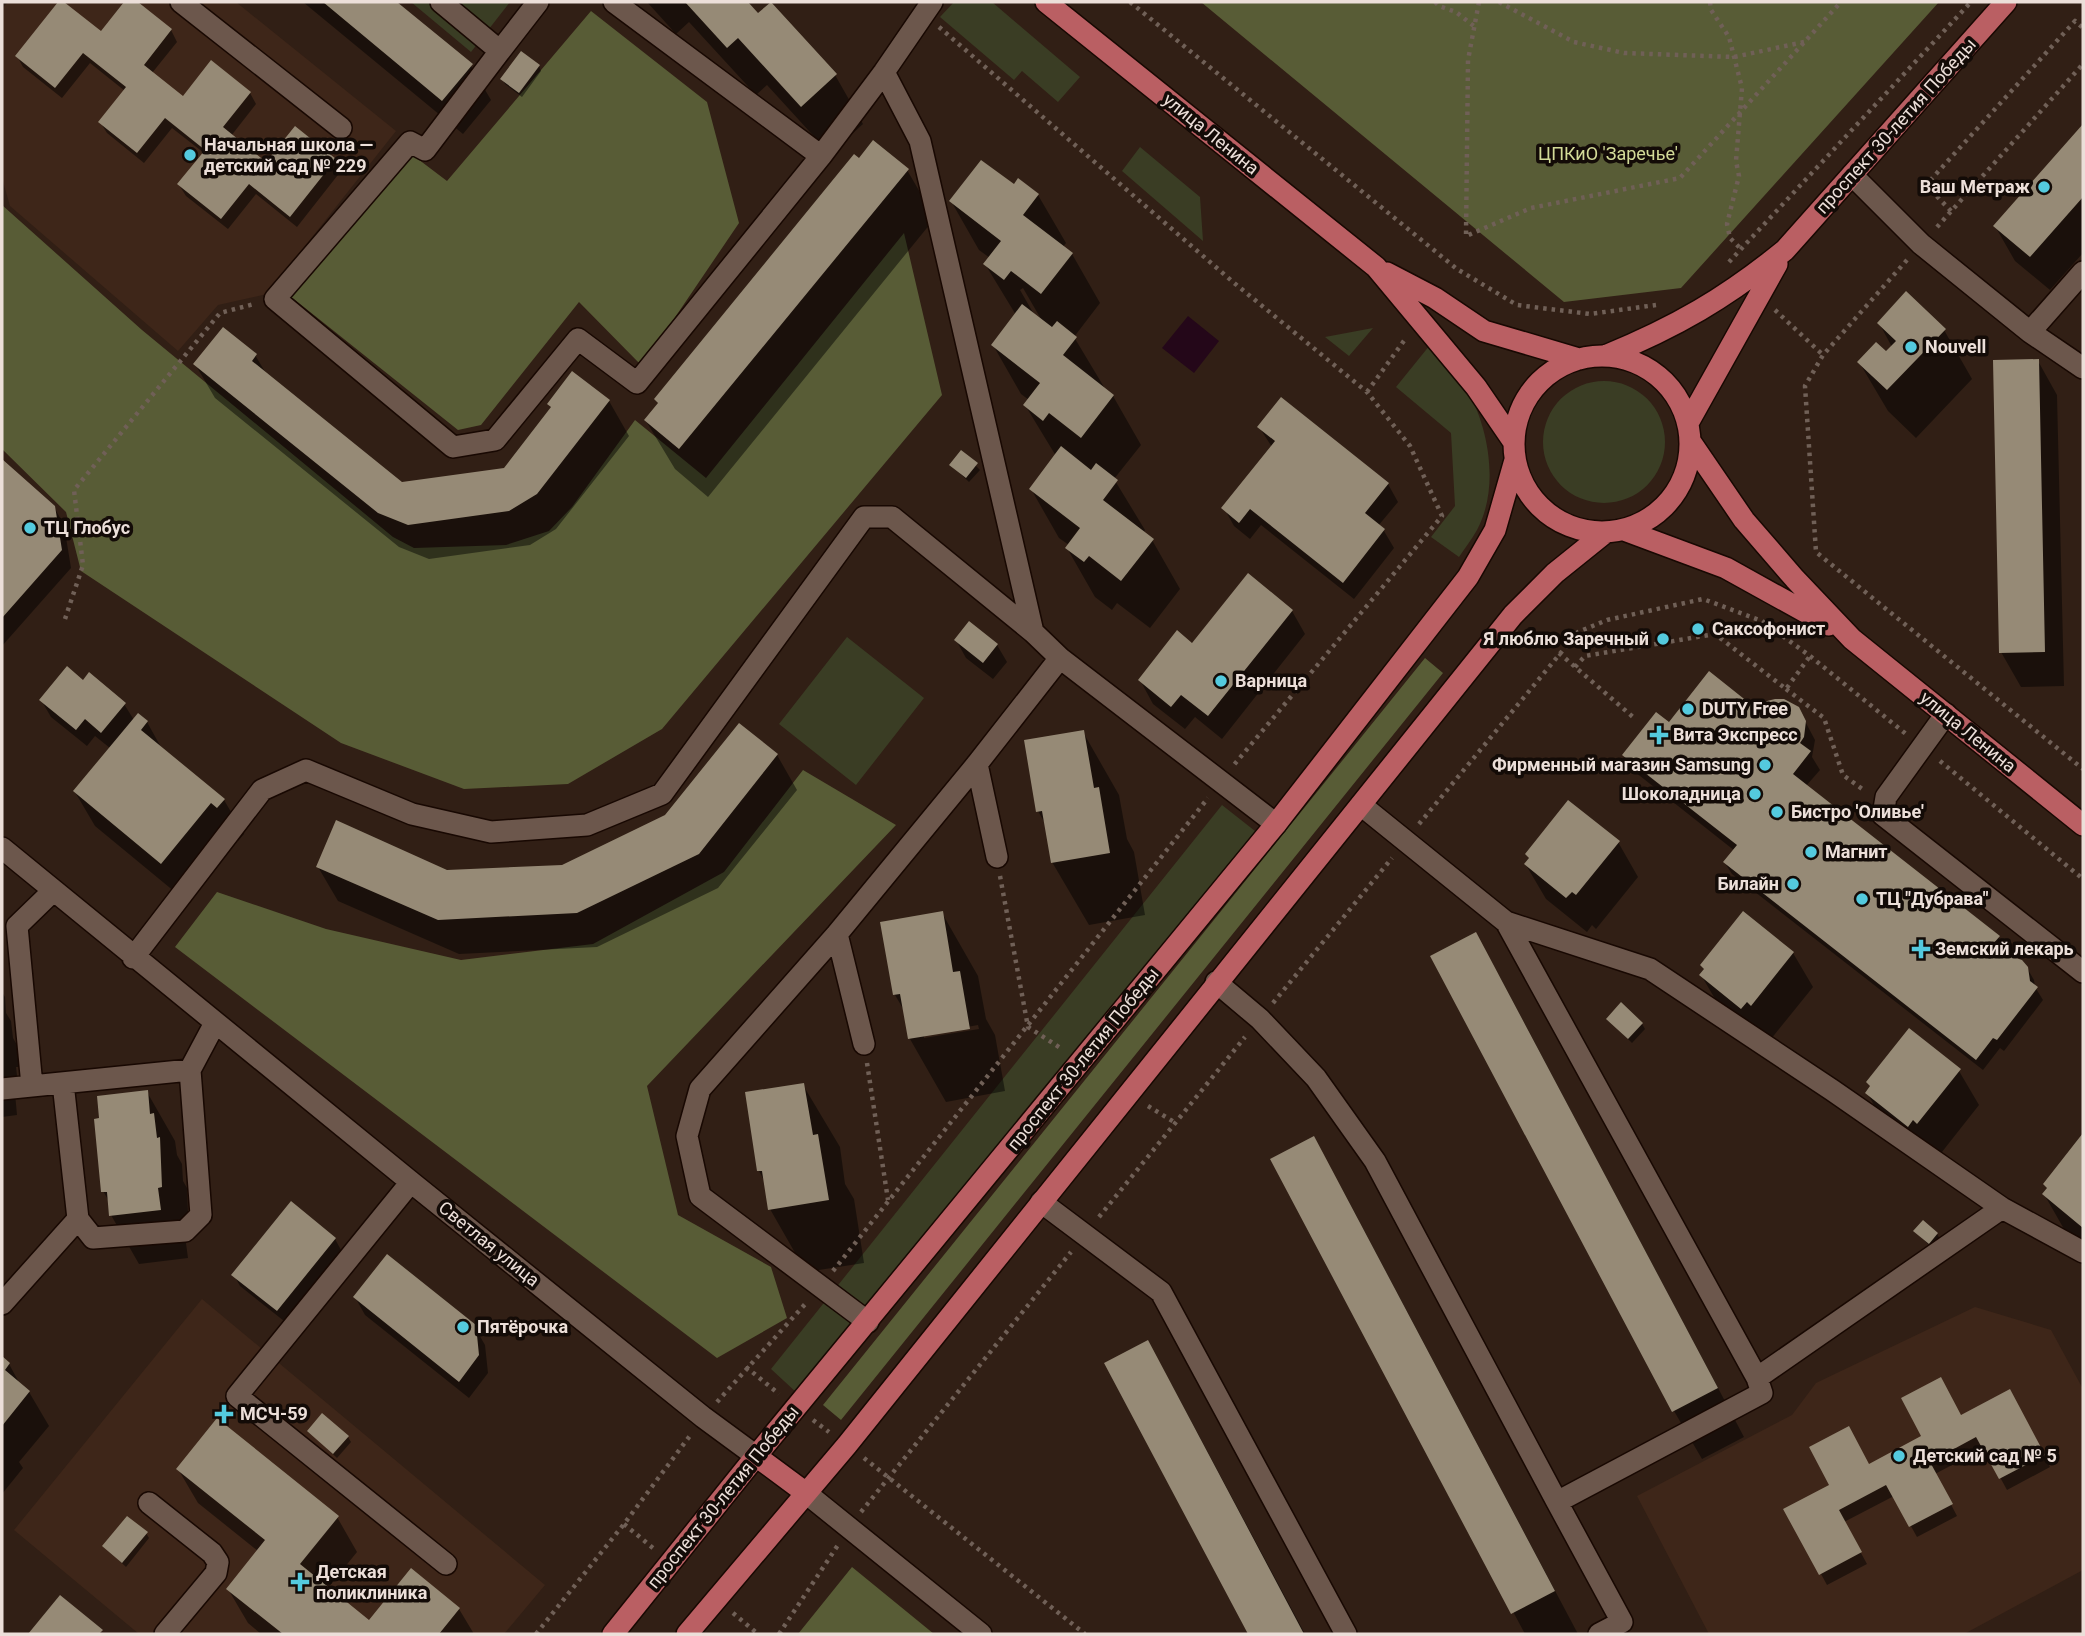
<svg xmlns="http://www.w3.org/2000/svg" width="2085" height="1636" font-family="Roboto,sans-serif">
	<rect width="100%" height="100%" fill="#311f15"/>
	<path fill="#3e2619" d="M8,2H236L396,131L267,294L218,305L178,351L10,206L2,178V9Z
		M202,1299L545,1585L504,1634H139L14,1530Z
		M1975,1307L2051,1330L2083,1389V1570L1964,1634H1709L1637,1496L1792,1415L1816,1383Z"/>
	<path fill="#3a3d24" d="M411,2H510L471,52Z
		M954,2H992L1080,77L1058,102L1022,71L1014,80L940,17Z
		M1140,147L1200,197L1203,241L1122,171Z
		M1373,328L1349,356L1325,337Z
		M1430,345C1442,358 1456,371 1465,386C1489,426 1500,487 1477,530C1472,539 1465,548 1459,557L1431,537L1455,506L1451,433L1396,387Z
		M1543 442a61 61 0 1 1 122 0a61 61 0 1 1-122 0Z
		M847,637L924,698L856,785L779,724Z
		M1222,805L1255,831L797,1393L771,1369Z"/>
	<path fill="#585c36" d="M1201,2H1939L1681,288L1564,302Z
		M591,11L707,102L739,223L642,366L579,302L481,425L458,430L290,296L410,153L447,181Z
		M2,205L142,330L393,537L414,548L506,545L549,531L572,507L635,420L706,478L904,233L942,395L662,729L568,784L464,789L341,743L81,571L66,512L2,449Z
		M1425,658L1443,673L841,1420L823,1405Z
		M803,770L896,825L647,1086L678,1215L771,1267L787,1318L717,1358L175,947L217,892L326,929L461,960L593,944L724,872Z
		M852,1567L934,1634H798Z"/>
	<path fill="#240719" d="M1188,316L1219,341L1194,373L1162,348Z"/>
	<path fill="#0007" fill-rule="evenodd" d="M60,2L101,34L126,2H135L171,30L177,42L152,73L183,98L250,93L256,104L231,136L267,164L335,160L341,171L297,227L256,194L228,229L186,196L179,185L204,153L172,128L144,163L107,133L100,122L125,91L90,63L62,98L23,67L17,56Z
		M303,2H394L471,66L491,100L463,134Z
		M647,2H746L758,16L835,75L863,124L830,154L767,85L756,95L689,22L676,34Z
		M539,66L541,71L522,97L505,84L502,79Z
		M2083,127V253L2050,290L2015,261L1995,226Z
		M907,170L935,218L708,497L675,469L646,421L659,405L656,400Z
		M1014,186L1038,195L1066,243L1063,247L1072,254L1100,303L1074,337L1104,387L1102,388L1113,396L1141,445L1114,479L1145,530L1143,533L1152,540L1180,589L1150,628L1117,603L1112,610L1095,597L1067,548L1069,545L1059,538L1031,489L1056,456L1025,405L1029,400L1021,394L993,345L1016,315L985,264L990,258L979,250L951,201ZM1023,288L1041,319L1035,316L1020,290Z
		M1879,323L1944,330L1972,379L1916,438L1888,411L1859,362L1886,353L1892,347Z
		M255,355L267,375L402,484L505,470L552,409L549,404L609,401L629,436L556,529L530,545L429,559L399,547L215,398L195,364Z
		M2038,361L2057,395L2064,686L2021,687L2001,652Z
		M1259,427L1388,484L1398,502L1378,526L1384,531L1394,548L1354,599L1261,525L1250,539L1234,526L1224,508L1272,447Z
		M962,452L980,470L969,482L951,465Z
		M2,461L54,507L64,525L71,568L2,646Z
		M1292,611L1305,634L1222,739L1195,717L1185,729L1153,704L1140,680L1193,645Z
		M956,640L997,645L1007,662L993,679L966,658Z
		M83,682L124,704L134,720L147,722L162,749L224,800L244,834L238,841L231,836L181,897L95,826L75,792L110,748L95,736L87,746L51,717L41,700Z
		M1798,708L1815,740L1812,757L1820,770L1806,786L1998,937L2005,948L2001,953L2027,968L2034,980L2035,987L2043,1000L2004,1051L2000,1048L1983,1070L1732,874L1725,863L1735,851L1635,772L1625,755L1669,724Z
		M1083,732L1119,795L1127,839L1134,852L1145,915L1089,925L1052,862L1046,825L1038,811Z
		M777,755L797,790L718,888L597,947L459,954L338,901L318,867L446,872L563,866L667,816Z
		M1618,842L1638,877L1596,929L1592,925L1587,932L1546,899L1526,865L1530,860L1527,854Z
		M942,913L978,976L986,1019L995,1035L1005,1091L946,1102L910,1039L905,1012L895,995ZM978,1025L979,1029L924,1038V1035Z
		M1475,934L1503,983L1744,1437L1702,1459L1674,1411Z
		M1793,953L1813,987L1771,1039L1721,1009L1701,975Z
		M2,992L5,997L6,1013L11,1021L13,1038L17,1045L19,1067H16L19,1092L15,1093L17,1115L2,1117Z
		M1608,1019L1642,1024L1645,1029L1632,1043Z
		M1959,1071L1979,1105L1938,1157L1887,1127L1867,1093Z
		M803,1085L840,1147L845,1184L854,1199L864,1263L806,1272L770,1209L765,1182L759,1171Z
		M147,1092L175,1141L177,1155L182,1164L183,1181L187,1188L189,1236H185L188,1258L139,1264L111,1215L110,1203L103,1191Z
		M2083,1136V1245L2064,1229L2044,1194L2048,1189L2045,1184Z
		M1272,1160L1341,1187L1578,1634H1525Z
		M1915,1231L1937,1234L1940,1239L1932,1248Z
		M335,1239L341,1250L284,1321L240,1286L234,1275Z
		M355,1297L474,1326L485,1345L488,1373L469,1398L365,1315Z
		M1147,1342L1175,1391L1305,1634H1250L1106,1364Z
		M2,1359L9,1364L21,1386L29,1392L49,1426L19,1462L23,1468L2,1494Z
		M2016,1402L2050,1467L2007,1490L1984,1448L1935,1474L1957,1516L1917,1537L1894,1496L1844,1522L1867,1564L1827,1585L1786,1510L1961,1417Z
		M309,1431L348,1437L351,1442L337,1458Z
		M178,1469L337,1517L357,1552L327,1589L369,1622L459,1609L474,1634H261L248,1623L228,1589L258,1551L198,1503Z
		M146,1533L149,1538L126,1567L104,1546Z"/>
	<path fill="#968a76" d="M58,2H64L101,31L124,2H138L172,29L144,65L183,96L211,60L251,92L223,127L266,162L295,126L336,159L290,217L249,184L221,219L177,184L205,150L165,118L137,153L98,122L126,87L83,53L55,88L15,56Z
		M323,2H397L473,64L442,101Z
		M685,2H748L758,13L771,2L837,74L801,107L738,38L727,48Z
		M521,51L540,65L519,93L500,79Z
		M2083,124V197L2030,257L1993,226Z
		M873,140L909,169L679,449L644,420L658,403L654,399L854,154L859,158Z
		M981,160L1014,184L1018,178L1039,194L1023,215L1073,253L1041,294L1011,271L1004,280L983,264L1001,241L949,201Z
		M1906,291L1946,329L1887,390L1857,362L1876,342L1886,351L1896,341L1877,323Z
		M1022,304L1052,327L1057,321L1077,337L1063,355L1114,395L1081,438L1049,413L1043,421L1023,405L1040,383L991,345Z
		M223,327L257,354L252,361L402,482L504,468L551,407L547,404L572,371L610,400L537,494L509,511L408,525L378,513L193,364Z
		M2039,359L2045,652L1999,653L1993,360Z
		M1281,397L1389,483L1365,513L1385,529L1343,583L1250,509L1239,523L1221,508L1275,441L1257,427Z
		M1061,446L1091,470L1096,463L1118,480L1103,500L1154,539L1121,581L1089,556L1084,562L1065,548L1080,528L1029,489Z
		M961,450L978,463L966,478L949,465Z
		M2,459L55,506L62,550L2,618Z
		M1248,573L1293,610L1208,716L1181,695L1171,707L1138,680L1177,630L1192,643Z
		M969,621L998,644L983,663L954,640Z
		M67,666L83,680L89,672L126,703L101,733L85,719L76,730L39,700Z
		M1709,671L1758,710L1767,701L1775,699H1784L1799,707L1806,721L1804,737L1800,743L1811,751L1793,774L2000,936L1993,944L2007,955L2022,960L2028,967L2030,981L2038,987L1997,1040L1993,1038L1976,1060L1723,862L1737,845L1622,755L1656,712L1669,722Z
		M138,713L148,721L141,730L225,799L217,808L211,803L161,864L73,791Z
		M739,723L778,754L699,854L577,913L438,920L316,867L336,820L447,870L562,865L665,815Z
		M1084,730L1094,788L1099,787L1110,853L1051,863L1042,811L1036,812L1024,740Z
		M1568,800L1620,841L1576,895L1572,892L1566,898L1524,864L1529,858L1525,854Z
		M943,911L953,972L960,971L970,1029L908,1039L900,994L893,995L880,922Z
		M1743,911L1794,952L1751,1006L1747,1002L1741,1009L1699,975L1704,969L1700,965Z
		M1476,932L1718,1388L1672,1412L1430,956Z
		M1621,1002L1643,1023L1628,1039L1606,1019Z
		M1909,1028L1961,1069L1917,1124L1913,1120L1908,1127L1865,1093L1870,1086L1866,1082Z
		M804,1083L813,1135L818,1134L829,1200L768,1210L762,1171H757L745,1092Z
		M148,1090L150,1114L154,1113L157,1138L160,1137L162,1187L158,1188L161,1210L109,1216L107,1192H101L94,1119L99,1118L97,1096Z
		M2083,1133V1228L2042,1194L2047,1188L2043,1184Z
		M1314,1136L1555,1591L1511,1614L1270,1159Z
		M291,1201L336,1238L277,1311L231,1275Z
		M1923,1220L1938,1233L1929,1244L1913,1231Z
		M387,1254L476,1325L479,1355L459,1382L353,1297Z
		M1148,1340L1304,1634H1248L1104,1363Z
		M2,1356L10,1363L5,1370L30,1391L2,1426Z
		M1941,1377L1961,1415L2010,1389L2045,1455L1999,1479L1976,1437L1930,1462L1953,1504L1909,1527L1886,1485L1839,1510L1862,1552L1819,1575L1783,1509L1829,1485L1809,1447L1849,1426L1869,1464L1921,1436L1901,1398Z
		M322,1413L349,1436L333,1454L307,1431Z
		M217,1418L339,1516L300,1564L369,1620L411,1568L460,1608L439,1634H283L226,1589L265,1540L176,1469Z
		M127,1516L148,1532L122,1563L102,1546Z
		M60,1595L103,1630L99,1634H28Z"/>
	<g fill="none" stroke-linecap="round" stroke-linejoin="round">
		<g stroke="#180802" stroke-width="24">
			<path id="minor" d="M181,2L341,128
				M441,2L500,51L425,150L410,142L275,299L453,447L495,440L578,339L637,383L821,156L884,72L932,2
				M614,2L821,156
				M500,51L538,2
				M884,72L920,141L1033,632L1060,658L1276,824
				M1852,175L1921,244L2030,332L2083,368
				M2030,332L2083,272
				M1946,714L1886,797L1883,815L2083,972
				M977,764L997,857
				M1361,805L1506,922L1757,1378L1762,1393L1557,1502L1622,1622L1599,1634
				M2,848L411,1182L703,1417L756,1456
				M1506,922L1650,969L1832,1090L2002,1208L2083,1252
				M837,934L864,1044
				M133,958L262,790L306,770L412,814L491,832L587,825L662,794L864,517H892L1033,632
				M1216,982L1260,1019L1316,1078L1375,1161L1557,1502
				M63,1083L78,1219L93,1238L185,1231L201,1215L190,1070L215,1023
				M32,1086L17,926L53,891
				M2,1089L190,1070
				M411,1182L237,1396L446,1564
				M1041,1202L1161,1292L1346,1634
				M2,1304L78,1219
				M868,1322L700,1196L687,1136L700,1089L837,934L977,764L1060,658
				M1757,1378L2002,1208
				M806,1493L981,1634
				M149,1503L212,1553L218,1562L216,1573L165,1634"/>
		</g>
		<g stroke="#180802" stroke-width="24">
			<path id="major" d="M1046,2L1376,267L1476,387L1513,441
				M1387,273L1435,298L1484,331L1579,359
				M1605,356C1676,327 1726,298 1785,250L2006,2
				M1514 444a88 88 0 1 1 176 0a88 88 0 1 1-176 0Z
				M1688,423L1777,264
				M1690,441L1744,520L1795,579L1852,639L2083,825
				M1624,530L1726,568L1829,625
				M756,1456L806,1493
				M613,1634L756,1456L1276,824L1468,577L1495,530L1515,460
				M687,1634L847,1445L1513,615L1555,573L1606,532"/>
		</g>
		<path stroke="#706057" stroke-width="4.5" stroke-dasharray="3.5 5" stroke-linecap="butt" d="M1130,2L1457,269L1517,305L1590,314L1656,305
			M1435,2L1439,6L1456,12L1475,27
			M1479,2L1468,60L1466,236L1531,208L1680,178L1841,2
			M1499,2L1574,42L1624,53L1734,57L1804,42
			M1710,2L1711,10L1729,37L1742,88L1736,161L1739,176L1727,224L1730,238L1740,248
			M939,27L1233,282L1367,392L1410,446L1442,516L1233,766
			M1951,211L1926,185L2075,21L2083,28
			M1937,227L2083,64
			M1907,260L1823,355L1805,386L1816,552L2083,769
			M1729,262L1971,2
			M1775,310L1823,355
			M1367,392L1406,338
			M65,619L83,565L74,490L220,313L254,304
			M1559,653L1633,717
			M1575,667L1585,656L1715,634L1786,689L1810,656
			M1786,689L1824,718L1843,775L1865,791
			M1940,761L2083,879
			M1419,824L1578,632L1607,620L1703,599L1762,621L1810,656L1906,734
			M1000,876L1028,1027L1062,1049
			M1273,1003L1392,858
			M867,1063L888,1200
			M1148,1106L1174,1122
			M1099,1217L1245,1037
			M833,1271L1208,798
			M746,1367L779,1394
			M717,1402L807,1302
			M813,1420L829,1432
			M864,1458L1085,1634
			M861,1512L1071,1252
			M624,1524L653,1548
			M733,1613L758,1634
			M536,1634L624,1524L692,1433
			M779,1634L838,1545"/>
		<use href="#minor" stroke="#6c574c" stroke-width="21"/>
		<use href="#major" stroke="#ba5f63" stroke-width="21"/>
	</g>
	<g fill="#54cade" stroke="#130b07" stroke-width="2.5">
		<circle cx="190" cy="155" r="7"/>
		<circle cx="2044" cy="187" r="7"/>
		<circle cx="1911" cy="347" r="7"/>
		<circle cx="30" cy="528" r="7"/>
		<circle cx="1698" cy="629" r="7"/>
		<circle cx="1663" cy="639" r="7"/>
		<circle cx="1221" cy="681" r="7"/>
		<circle cx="1688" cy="709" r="7"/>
		<path d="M1655.5 724.5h7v7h7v7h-7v7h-7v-7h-7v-7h7z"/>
		<circle cx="1765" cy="765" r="7"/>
		<circle cx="1755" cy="794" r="7"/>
		<circle cx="1777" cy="812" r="7"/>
		<circle cx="1811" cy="852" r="7"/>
		<circle cx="1793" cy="884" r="7"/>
		<circle cx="1862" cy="899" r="7"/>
		<path d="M1917.5 938.5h7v7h7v7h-7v7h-7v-7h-7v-7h7z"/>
		<circle cx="463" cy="1327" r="7"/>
		<path d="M220.5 1403.5h7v7h7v7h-7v7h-7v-7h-7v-7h7z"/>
		<circle cx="1899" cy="1456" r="7"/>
		<path d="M296.5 1571.5h7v7h7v7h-7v7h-7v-7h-7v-7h7z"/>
	</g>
	<g text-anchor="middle" stroke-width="7" stroke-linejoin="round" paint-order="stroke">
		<g font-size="18" fill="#ecdfd9" stroke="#130b07">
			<text transform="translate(1896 126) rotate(-48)" y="6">проспект 30-летия Победы</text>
			<text transform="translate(1211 134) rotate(39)" y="6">улица Ленина</text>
			<text transform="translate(1968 732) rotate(39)" y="6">улица Ленина</text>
			<text transform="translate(1083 1059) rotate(-51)" y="6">проспект 30-летия Победы</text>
			<text transform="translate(489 1244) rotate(39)" y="6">Светлая улица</text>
			<text transform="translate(723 1497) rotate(-51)" y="6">проспект 30-летия Победы</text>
		</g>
		<g font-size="18" font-weight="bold" fill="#ecdfd9" stroke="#130b07" text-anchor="start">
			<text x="204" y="151">Начальная школа —<tspan x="204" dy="21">детский сад № 229</tspan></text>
			<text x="2030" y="193" text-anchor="end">Ваш Метраж</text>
			<text x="1925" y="353">Nouvell</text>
			<text x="44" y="534">ТЦ Глобус</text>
			<text x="1712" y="635">Саксофонист</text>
			<text x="1649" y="645" text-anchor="end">Я люблю Заречный</text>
			<text x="1235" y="687">Варница</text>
			<text x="1702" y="715">DUTY Free</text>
			<text x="1673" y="741">Вита Экспресс</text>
			<text x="1751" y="771" text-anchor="end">Фирменный магазин Samsung</text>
			<text x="1741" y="800" text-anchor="end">Шоколадница</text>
			<text x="1791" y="818">Бистро 'Оливье'</text>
			<text x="1825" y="858">Магнит</text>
			<text x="1779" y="890" text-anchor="end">Билайн</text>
			<text x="1876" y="905">ТЦ "Дубрава"</text>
			<text x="1935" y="955">Земский лекарь</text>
			<text x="477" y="1333">Пятёрочка</text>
			<text x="240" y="1420">МСЧ-59</text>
			<text x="1913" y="1462">Детский сад № 5</text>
			<text x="316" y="1578">Детская<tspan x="316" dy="21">поликлиника</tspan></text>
		</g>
		<g font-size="18" fill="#d3db98" stroke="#130b07">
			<text x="1608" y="160">ЦПКиО 'Заречье'</text>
		</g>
	</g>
	<rect width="2085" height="1636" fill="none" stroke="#ecdfd9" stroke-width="7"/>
</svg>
